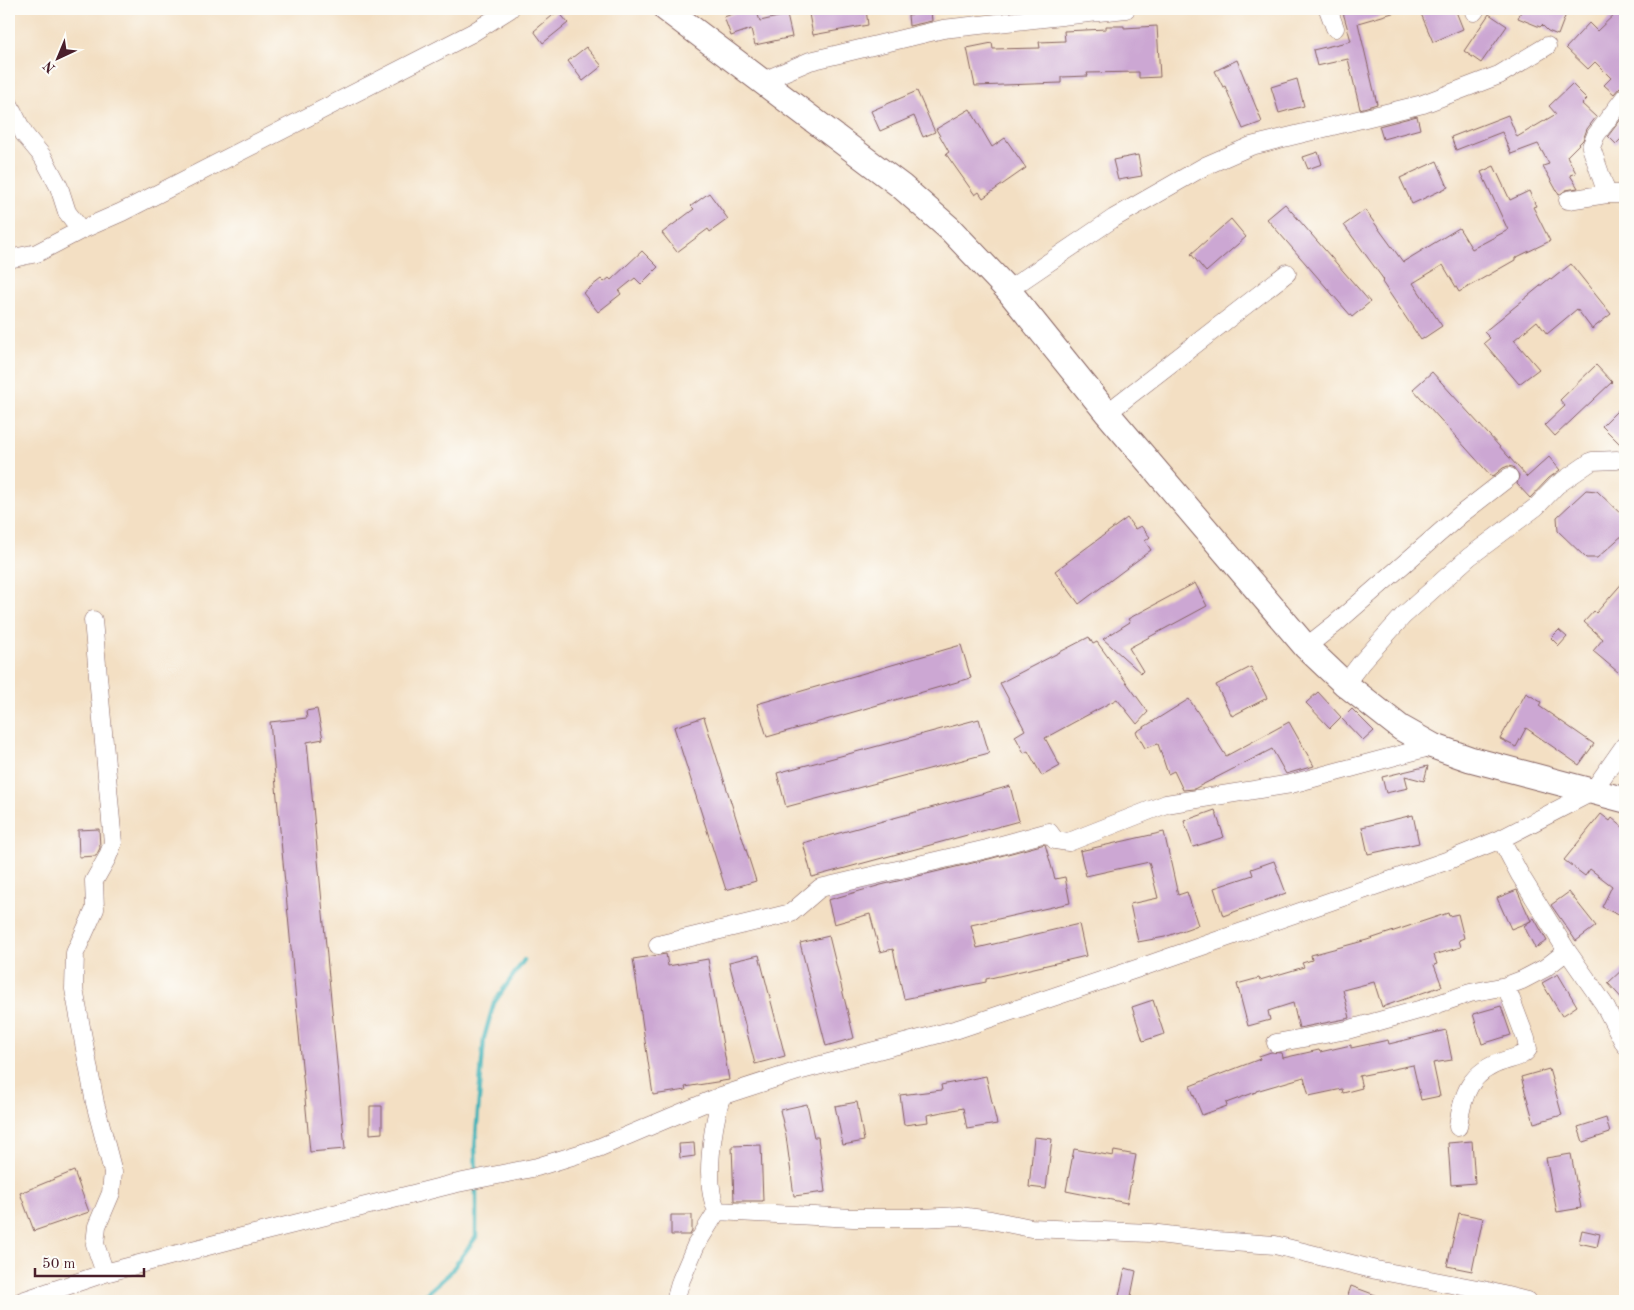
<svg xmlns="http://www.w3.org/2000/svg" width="1634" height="1310" font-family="'Old Standard TT',serif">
	<rect width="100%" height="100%" fill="#fdfcf7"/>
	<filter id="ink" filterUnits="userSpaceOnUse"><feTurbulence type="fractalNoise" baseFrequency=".02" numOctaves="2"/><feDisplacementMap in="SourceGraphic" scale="10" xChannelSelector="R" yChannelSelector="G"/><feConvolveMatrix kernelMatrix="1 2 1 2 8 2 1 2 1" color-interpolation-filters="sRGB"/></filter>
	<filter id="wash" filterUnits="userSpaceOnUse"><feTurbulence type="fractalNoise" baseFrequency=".0096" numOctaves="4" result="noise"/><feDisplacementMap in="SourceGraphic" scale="20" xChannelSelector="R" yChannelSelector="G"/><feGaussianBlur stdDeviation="1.12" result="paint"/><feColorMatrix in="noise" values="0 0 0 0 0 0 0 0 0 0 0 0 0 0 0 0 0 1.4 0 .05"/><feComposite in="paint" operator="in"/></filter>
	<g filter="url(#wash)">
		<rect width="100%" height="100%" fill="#f3dfc3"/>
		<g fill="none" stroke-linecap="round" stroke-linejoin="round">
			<path stroke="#41b2b8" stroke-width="4.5" d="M476,1175L475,1148L484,1038L494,1003L524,960
				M418,1301L449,1274L476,1237V1183"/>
		</g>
		<g id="blocks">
			<path fill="#cca7d3" d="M746,9H756L760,21L787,15L792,37L755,45L751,29L731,36L724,17Z
				M835,9H866L868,25L813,35L809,14Z
				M1342,9H1395L1396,12L1358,23L1377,104L1360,109L1348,59L1317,66L1313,50L1351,41Z
				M1419,9H1455L1463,29L1433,42Z
				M1522,9H1553L1566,14L1558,35L1548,31L1542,25L1540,27L1518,18Z
				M1620,9H1625V87H1620L1614,94L1604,85L1611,78L1595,62L1588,69L1566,48L1589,23L1597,31Z
				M558,11L568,23L543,43L534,31Z
				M931,12L932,21L909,26L908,15Z
				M1489,14L1507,26L1481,63L1464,51Z
				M1106,26H1124V28L1157,26L1160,77L1139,78V72L1087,73L1088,76L1061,77V83L975,86L967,48L992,43L993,49L1040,48L1039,42L1065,41L1064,31L1106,29Z
				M586,47L602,66L583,81L568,61Z
				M1237,60L1262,122L1243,129L1225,86L1223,87L1215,71Z
				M1297,79L1304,106L1279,113L1271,87Z
				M1572,84L1587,99L1582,104L1596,117L1587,129L1583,140L1567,156L1576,173L1570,175L1578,188L1566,190L1559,195L1543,166L1549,164L1538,144L1511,154L1502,132L1456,150L1451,137L1508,115L1517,137L1556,114L1549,106Z
				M917,91L935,132L923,137L914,116L880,131L871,111Z
				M970,109L992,147L1005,138L1026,168L983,198L979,192L975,195L946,154L949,152L936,129Z
				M1625,114V135L1616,144L1608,136Z
				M1417,116L1420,129L1383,139L1379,126Z
				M1318,152L1322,164L1308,169L1303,157Z
				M1138,155L1142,176L1118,180L1113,160Z
				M1437,161L1448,187L1412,204L1400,178Z
				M1494,166L1510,200L1529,191L1536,206L1533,207L1550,241L1515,258V260L1459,292L1443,265L1413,283L1442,326L1421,340L1382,282L1384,280L1344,225L1365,210L1403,262L1459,228L1472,249L1508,230L1481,172Z
				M709,193L728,219L710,232L708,229L677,252L662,233L694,209L691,206Z
				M1285,204L1370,302L1352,317L1267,219Z
				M1231,219L1246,237L1206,272L1191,254Z
				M642,251L658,267L641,284L635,278L619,291L621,294L598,312L583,293L601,279L604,282L609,278L611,280Z
				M1571,264L1611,314L1592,329L1577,309L1547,334L1537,321L1514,340L1539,369L1519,384L1484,343L1490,338L1484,332L1550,278L1551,280Z
				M1596,365L1612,382L1555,436L1545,425L1565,406L1560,400Z
				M1432,372L1527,477L1549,457L1560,470L1549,478L1530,498L1517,484L1519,475L1513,467L1508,466L1503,468L1492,477L1413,389Z
				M1625,403V449L1602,426Z
				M1586,490L1597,491L1625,518V533L1597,558H1586L1558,531L1557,517Z
				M1127,518L1135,529L1141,526L1150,537L1145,541L1151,550L1079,604L1055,571Z
				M1625,580V678L1593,651L1603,639L1584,622L1594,611L1596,613Z
				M1195,583L1207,606L1129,648L1143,671L1141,673L1103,639L1130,622L1128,619Z
				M1559,630L1567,637L1559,646L1551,638Z
				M1089,637L1093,644L1097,642L1148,712L1137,724L1117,699L1045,738L1060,766L1042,776L1028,751L1024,753L1015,736L1025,730L1000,683Z
				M961,645L971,678L767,737L757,704Z
				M1251,667L1267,698L1232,716L1216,685Z
				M1318,692L1341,717L1330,728L1306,703Z
				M1526,693L1541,702L1539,706L1594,744L1579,765L1526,728L1516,747L1500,739Z
				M1189,699L1226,756L1289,722L1314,766L1286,774L1272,749L1194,789L1183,790L1174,771L1168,774L1158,744L1145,748L1136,732Z
				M317,709L323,739L307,742L345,1149L310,1152L270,722L307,718L306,711Z
				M1352,709L1374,731L1363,741L1342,719Z
				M704,717L756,881L726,890L674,727Z
				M979,719L989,753L786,807L777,773Z
				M1428,766L1424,781L1405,776L1408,788L1386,793L1382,777Z
				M1010,786L1019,821L812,877L803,843Z
				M1215,810L1224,837L1193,847L1184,821Z
				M1601,814L1610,821L1612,818L1625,829V918L1602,907L1612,886L1590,869L1585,876L1564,860Z
				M1413,815L1419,843L1368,854L1362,827Z
				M99,829L100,848L96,856L79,857L78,830Z
				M1164,832L1178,895L1187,892L1198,925L1165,937L1138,942L1130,904L1158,898L1149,862L1086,876L1080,851Z
				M1045,844L1055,879L1065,877L1070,903L971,925L977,948L1079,924L1086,956L986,979V982L904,999L893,949L880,952L870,914L834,924L828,900L881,885L989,859Z
				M1274,861L1286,893L1223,916L1214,888L1253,875L1251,869Z
				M1517,890L1531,921L1511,929L1497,898Z
				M1569,892L1596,926L1576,941L1551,905Z
				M1448,913L1449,916L1458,914L1464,938L1459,940L1461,947L1434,955L1437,964L1434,965L1442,986L1382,1007L1374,982L1343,990L1350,1018L1299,1028L1293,1003L1268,1011L1270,1020L1248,1026L1237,984L1259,978L1260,980L1304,967L1302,963L1312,960L1311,955L1367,940Z
				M1534,918L1547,941L1535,948L1524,926Z
				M829,936L854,1038L826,1046L800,943Z
				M666,954L668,966L708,959L729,1080L685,1087L686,1090L653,1095L633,959Z
				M759,955L785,1056L755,1064L729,962Z
				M1625,967V1002L1608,983Z
				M1558,974L1577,1006L1562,1016L1542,983Z
				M1153,1000L1164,1034L1143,1041L1132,1007Z
				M1501,1006L1511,1035L1482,1044L1473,1014Z
				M1446,1030L1452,1060L1433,1063L1440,1096L1421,1100L1413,1065L1359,1076L1362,1088L1343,1093L1342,1089L1309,1096L1304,1077L1256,1091V1092L1226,1103L1227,1106L1202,1115L1190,1086L1260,1059L1259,1056L1271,1052L1282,1053L1283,1058L1319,1050L1320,1052L1351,1045V1048L1388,1040L1389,1044Z
				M1549,1069L1562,1115L1534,1123L1521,1077Z
				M986,1076L997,1124L967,1129L963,1108L927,1115L928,1122L904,1125L900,1095L942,1090L941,1085Z
				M857,1102L864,1141L843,1145L835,1106Z
				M807,1104L814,1137H818L825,1192L794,1196L786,1136L780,1110Z
				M370,1106H382V1133L370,1134Z
				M1606,1118L1610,1133L1583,1142L1578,1127Z
				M1034,1137L1052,1139L1046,1189L1029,1187Z
				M1472,1141L1475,1183L1451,1185L1448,1143Z
				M694,1143L695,1156L680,1158L679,1144Z
				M761,1145L763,1201H734L732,1146Z
				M1074,1149L1113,1156L1114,1151L1136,1155L1127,1203L1066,1191Z
				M1571,1154L1581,1208L1557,1212L1546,1158Z
				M74,1171L89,1212L34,1231L20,1193Z
				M1459,1213L1483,1218L1472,1271L1447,1266Z
				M671,1215H692V1231L690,1235H671Z
				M1582,1230L1600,1234L1597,1247L1579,1243Z
				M1125,1268L1136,1271L1130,1301H1118Z
				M1351,1286L1389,1300V1301H1346Z"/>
		</g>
	</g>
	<g filter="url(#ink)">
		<use href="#blocks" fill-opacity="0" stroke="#856260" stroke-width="1"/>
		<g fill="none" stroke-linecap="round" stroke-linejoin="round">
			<g stroke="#856260" stroke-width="19">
				<path id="minor" d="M1328,9L1335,28
					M1474,12L1476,9
					M763,81L810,61L943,29L1126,9
					M9,104L24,134L43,157L59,187L67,212L81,230L122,212L472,33L510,9
					M1607,194L1591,147L1596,135L1625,97
					M1568,200L1607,194H1625
					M9,259L37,253L81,230
					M1008,290L1114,218L1205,166L1251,146L1423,104L1499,75L1547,46
					M1107,413L1287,273
					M93,620L113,843L107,858L94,881L95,909L75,953L74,989L95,1103L113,1172L111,1193L97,1226L95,1244L105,1273
					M1306,647L1335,624L1460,515L1509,477
					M1345,684L1361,663L1403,616L1469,557L1536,507L1557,485L1592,461L1617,460
					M1501,839L1520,875L1567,951L1604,1004L1625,1045
					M658,945L791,913L820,888L987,849L1049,832L1055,840L1069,842L1166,804L1291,784L1433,746
					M1276,1043L1347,1030L1426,1008L1470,993L1506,986L1522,980L1545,968L1567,951
					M721,1096C713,1127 703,1182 717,1211L853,1218H922L959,1216L991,1220L1031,1228L1150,1233L1217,1241L1275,1245L1376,1270L1483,1290L1527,1301
					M1458,1127C1462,1095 1470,1071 1504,1061C1512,1058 1523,1057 1528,1049L1526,1039L1506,986
					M22,1301L105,1273L242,1237L453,1184L537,1167L598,1148L721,1096L798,1071L958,1029L1145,966L1449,860L1501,839L1592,792L1625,745
					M675,1301L681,1280L696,1245L717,1211"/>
			</g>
			<g stroke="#856260" stroke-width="27">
				<path id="secondary" d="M666,9L901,186L950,229L1008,290L1107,413L1306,647L1345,684L1401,728L1433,746L1470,759L1625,800"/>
			</g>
			<use href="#minor" stroke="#fff" stroke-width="18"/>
			<use href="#secondary" stroke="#fff" stroke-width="25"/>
		</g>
	</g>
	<rect width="1634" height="1310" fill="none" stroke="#fdfcf7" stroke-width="30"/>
	<g transform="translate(58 58) rotate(224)" stroke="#fdfcf7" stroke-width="4" paint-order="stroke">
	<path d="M0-4L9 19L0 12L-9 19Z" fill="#4a1f2b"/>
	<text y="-8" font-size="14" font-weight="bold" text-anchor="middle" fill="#4a1f2b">N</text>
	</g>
	<path d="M35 1268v8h109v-8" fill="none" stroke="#4a1f2b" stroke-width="2.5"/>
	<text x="42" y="1268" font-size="15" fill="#4a1f2b" stroke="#fdfcf7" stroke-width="4" paint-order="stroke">50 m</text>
</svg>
